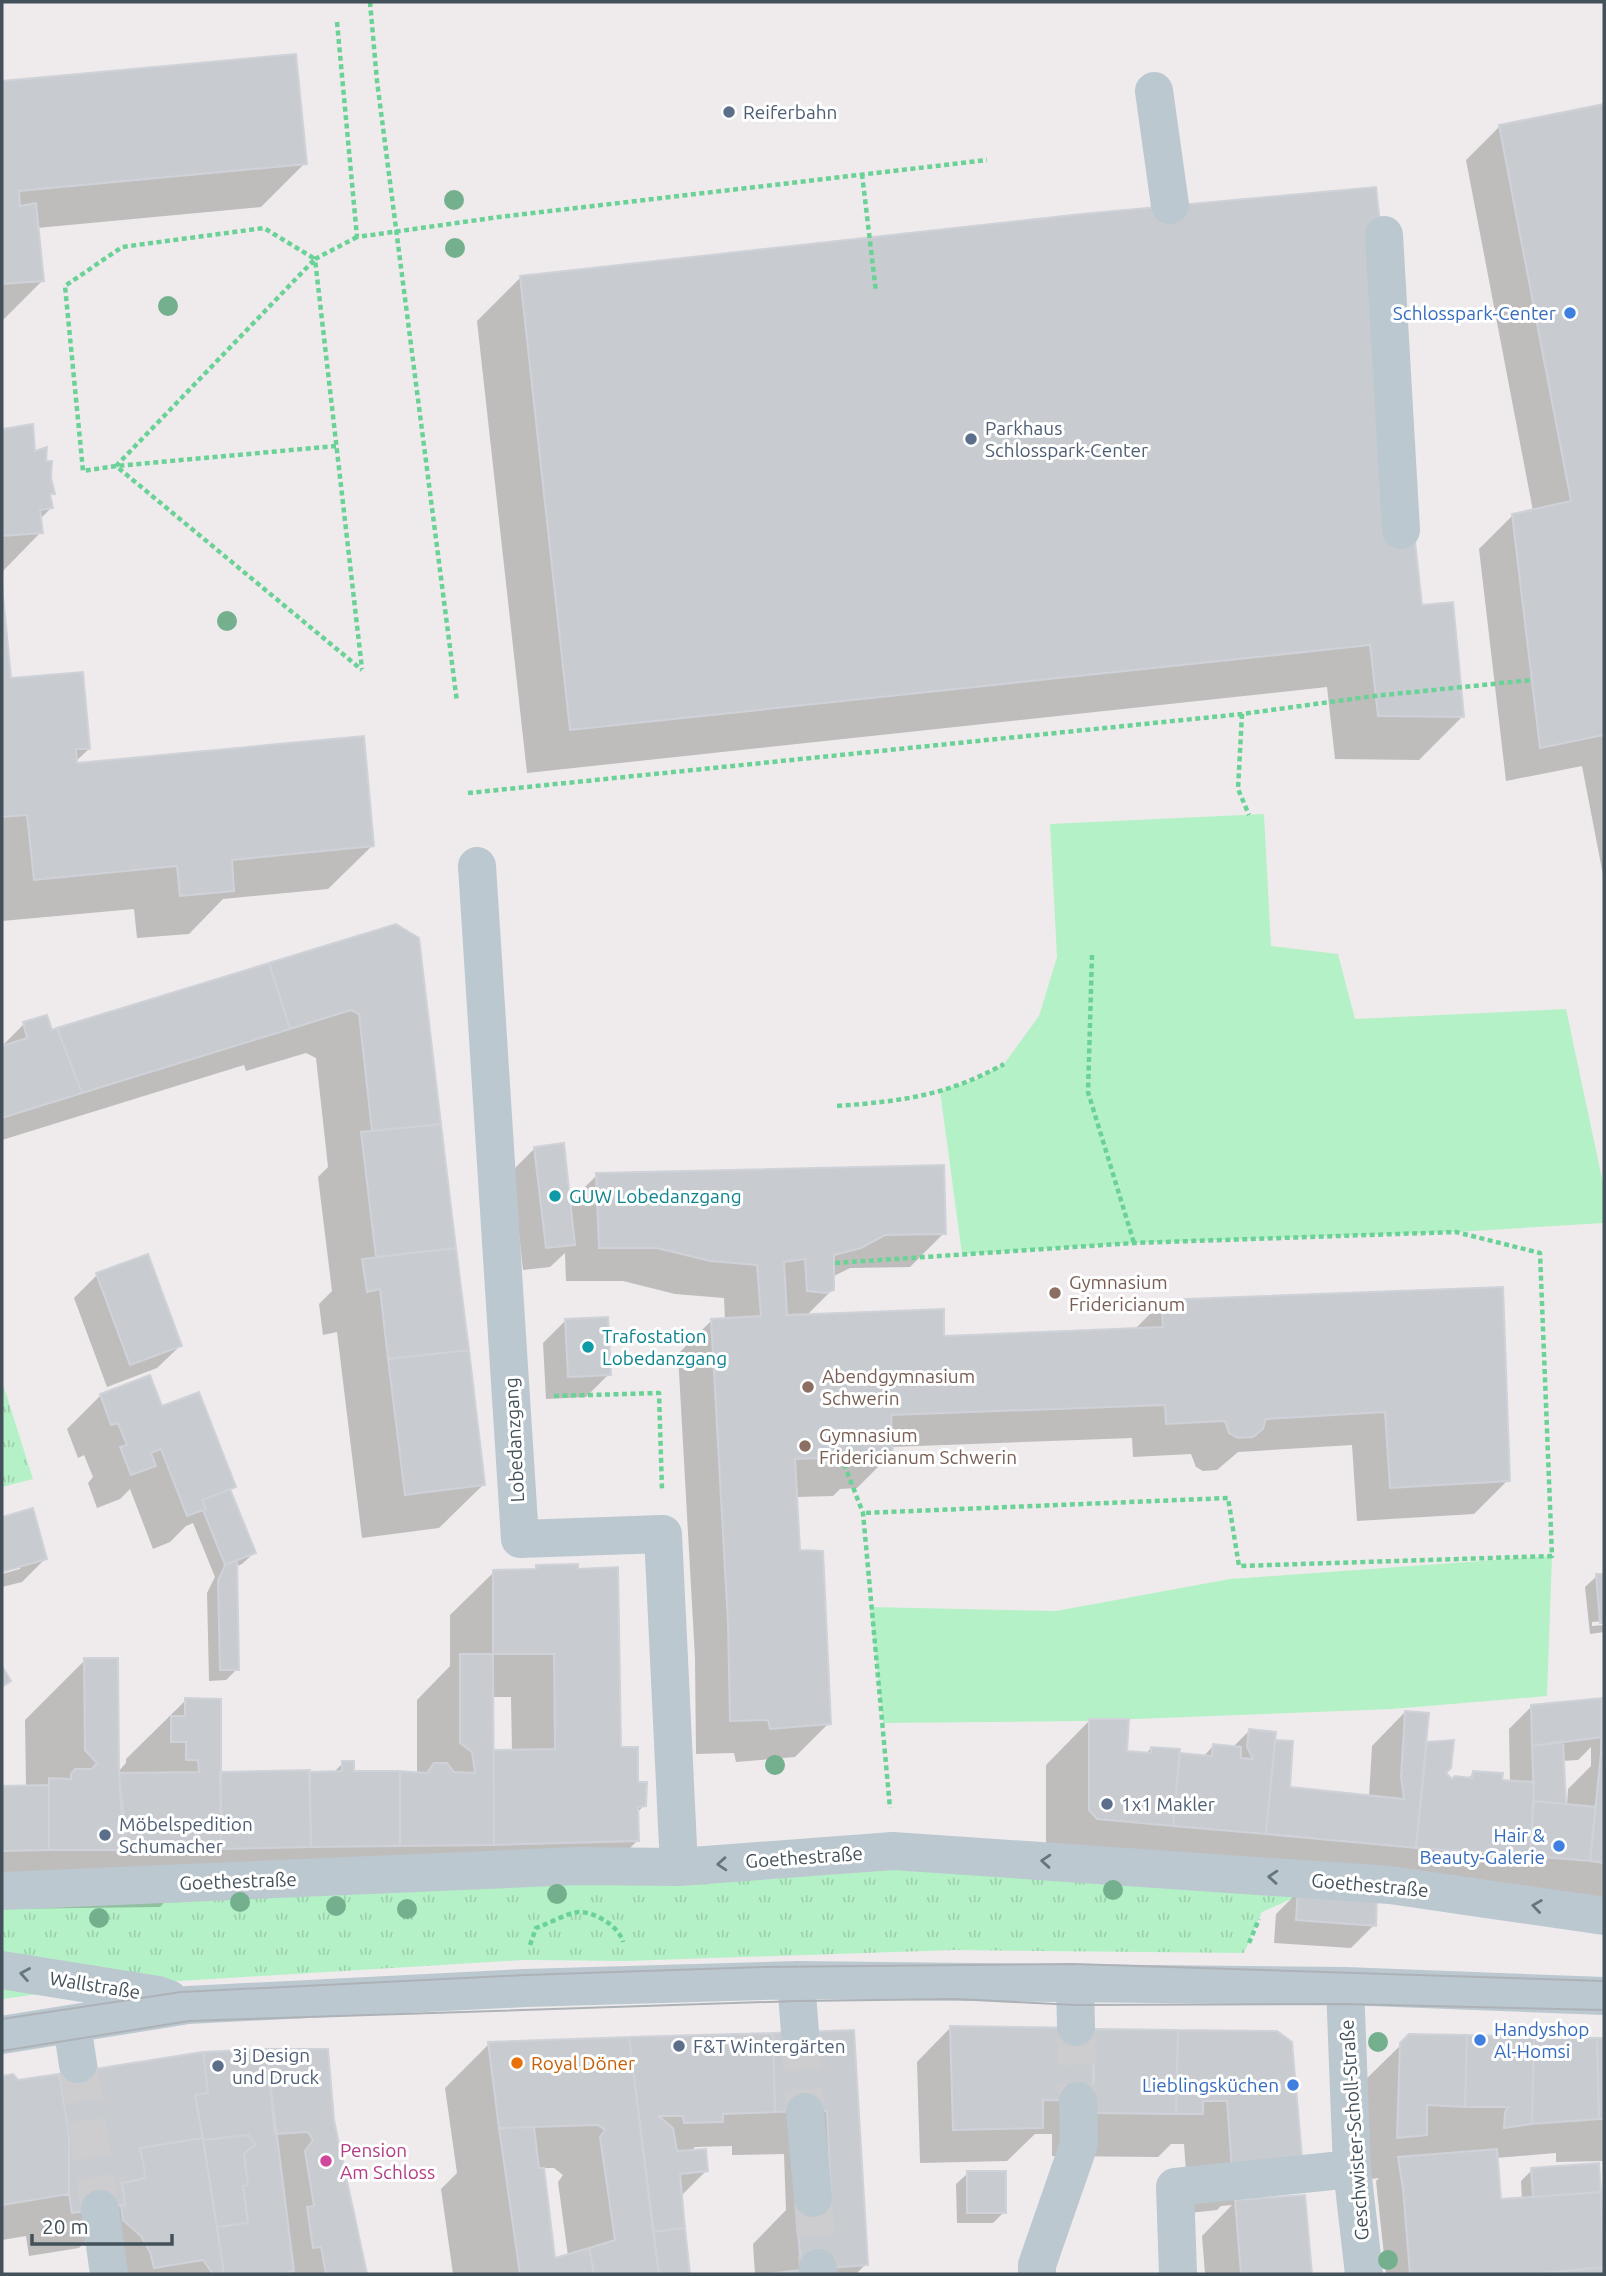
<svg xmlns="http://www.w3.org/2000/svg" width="1606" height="2276" font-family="Ubuntu,sans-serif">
	<defs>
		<pattern id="grass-tufts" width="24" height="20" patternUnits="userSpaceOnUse" patternTransform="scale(1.75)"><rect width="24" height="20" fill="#b5f1c7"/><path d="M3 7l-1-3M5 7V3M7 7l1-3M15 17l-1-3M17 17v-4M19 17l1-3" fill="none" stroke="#9dd0ad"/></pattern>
	</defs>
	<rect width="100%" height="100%" fill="#efebec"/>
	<path fill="url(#grass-tufts)" d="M2,1381L33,1479L2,1487Z
		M893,1851L1298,1896L1262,1912L1244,1953L954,1950L626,1961L524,1960L97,1986L2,1999V1891Z"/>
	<path fill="#b5f1c7" d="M1264,814L1271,946L1338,954L1355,1019L1566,1009L1604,1188V1223L1456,1232L1134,1243L962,1254L940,1091L975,1080L1004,1064L1039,1016L1057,957L1050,824Z
		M1552,1556L1547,1696L1392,1709L1082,1721L883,1723L870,1607L1056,1611L1230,1579Z"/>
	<path fill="#0003" fill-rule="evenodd" d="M295,56L305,163L261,207L37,228L42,281L2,321V83Z
		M1604,106V880L1582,766L1506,781L1479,549L1513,515L1533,511L1466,160L1500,126Z
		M521,277L1421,607L1462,717L1419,760L1335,759L1327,687L527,773L477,321Z
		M32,426L33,453L44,463L53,493L49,497L51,508L39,520L41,532L2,572V430Z
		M2,604L9,680L89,749L75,762L76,765L372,846L328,889L223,899L189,934L137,938L134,909L2,921Z
		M417,939L483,1485L439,1528L362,1538L337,1332L323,1335L319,1304L332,1291L318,1177L328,1167L316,1058L306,1053L246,1071L244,1065L2,1140V1046L24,1024L51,1032Z
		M535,1148L569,1203L597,1175L944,1233L910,1267L850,1268L832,1277V1290L806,1316L942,1337L1134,1330L1162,1302L1501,1289L1508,1480L1474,1514L1357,1521L1352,1445L1238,1452L1217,1470L1203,1471L1196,1467L1191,1454L1133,1457L1132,1438L891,1447V1454L857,1488L840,1489L833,1496L796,1497L799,1552L829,1723L795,1757L736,1762L734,1753L696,1754L695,1658L678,1354L712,1320H725L724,1298L675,1294L623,1281H566L565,1253L550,1267L523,1270L512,1171Z
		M97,1275L180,1346L157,1368L107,1387L74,1298Z
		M566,1320L609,1374L586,1397L546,1399L543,1343Z
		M101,1395L161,1408L234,1487L229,1491L254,1553L242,1564L235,1567L237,1669L226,1680L209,1681L207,1593L215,1577L193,1523L186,1526L170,1542L153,1549L130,1489L120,1499L97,1508L88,1483L93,1477L84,1455L78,1458L67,1429Z
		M31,1511L45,1559L22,1582L2,1587V1574L20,1569V1565L2,1570V1519Z
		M537,1566L644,1805L637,1813V1841L594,1884L175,1891L160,1907L2,1909V1787H26L25,1720L85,1660L117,1773L126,1763V1759L186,1700L219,1773H333L343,1763L352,1772L417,1775V1700L450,1666V1615L494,1572L532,1571ZM492,1697H511L512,1752H493Z
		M1597,1576H1604V1621L1592,1622V1626L1604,1625V1632L1590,1634L1585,1587Z
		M1604,1700V1901L1046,1854V1765L1089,1721L1126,1753L1145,1755L1151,1748L1203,1757L1213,1746L1232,1748L1249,1731L1273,1745L1288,1789L1369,1797L1372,1746L1405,1712L1424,1747L1427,1743L1444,1773L1452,1781L1467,1779L1474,1773L1500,1782H1510L1509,1729L1532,1706ZM1591,1747V1766L1568,1789L1567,1805H1564L1562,1761L1578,1760Z
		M1299,1891L1374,1925L1351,1948L1274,1943L1276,1914Z
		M950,2028L1277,2033L1301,2156L1257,2200L1304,2197L1310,2274H1205L1202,2236L1232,2205L1221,2206L1217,2210L1189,2213L1184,2144H1171L1158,2157L1052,2156V2134H1035L1007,2161L920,2163L917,2062Z
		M852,2031L866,2264L856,2274H755L753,2244L786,2210L784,2154L732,2155V2146L695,2147L690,2152L706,2171L680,2197L688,2274H453L441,2189L457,2173L445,2088L489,2044ZM542,2168H554L563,2175L558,2182L568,2256L554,2260Z
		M1410,2036L1604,2040V2161L1556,2162V2153L1496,2158L1499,2201L1522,2199L1521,2181L1532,2170L1598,2165L1604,2274H1386L1376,2181L1379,2178L1355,2181L1357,2088Z
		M79,2066L333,2120L365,2274H127L98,2228L79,2248L29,2256L26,2236L2,2240V2077L12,2076L17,2082L62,2083Z
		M968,2173L1004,2212L993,2223H957L956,2184Z"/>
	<path fill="#c8ccd1" stroke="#cfd2d8" stroke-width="2" d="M296,54L307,164L19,191L20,206L36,203L44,281L2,284V81Z
		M1604,104V735L1540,748L1512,514L1571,501L1499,125Z
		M1376,187L1422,605L1453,602L1464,717L1378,716L1370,645L570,730L520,276L1082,214Z
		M33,424L35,451L47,447L46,461H52L51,478L55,494H50L53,508L40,510L43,533L2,536V429Z
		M2,585L11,678L83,672L90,749H76L77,763L364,736L374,846L232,860L234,891L180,896L177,866L34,880L27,815L2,817Z
		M396,924L419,938L441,1124L372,1131L359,1014L351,1010L290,1029L269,963Z
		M269,963L290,1029L82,1093L57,1028Z
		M47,1015L52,1030L57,1028L82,1093L2,1118V1046L27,1038L23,1022Z
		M441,1124L456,1248L376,1257L361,1132Z
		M564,1143L575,1245L546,1248L534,1147Z
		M944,1165L946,1234L885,1235L861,1248L834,1255V1290L826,1293L807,1291L805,1259L784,1262L787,1315L944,1309V1336L1163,1327L1161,1300L1503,1287L1510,1481L1390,1488L1385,1412L1266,1419L1263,1429L1253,1437L1238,1438L1229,1433L1225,1421L1166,1424L1165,1405L891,1415L893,1455L869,1456V1463L844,1464H818V1458L795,1459L800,1550L823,1551L831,1724L770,1729L768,1720L730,1721L728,1623L711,1319L761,1316L757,1265L710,1261L657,1248H599L596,1173Z
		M456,1248L469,1350L388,1359L380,1289L367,1292L362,1259Z
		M148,1254L182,1346L130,1365L96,1273Z
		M608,1317L611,1375L568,1377L565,1319Z
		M469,1350L485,1485L405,1495L388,1359Z
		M150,1375L162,1406L199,1392L236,1487L202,1500L206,1509L187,1516L161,1449L151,1453L156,1466L131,1475L120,1447L127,1445L118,1423L111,1425L100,1394Z
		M230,1489L256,1553L225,1565L203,1510L206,1509L202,1500Z
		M33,1508L47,1559L2,1572V1517Z
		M237,1560L239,1670H220L218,1581L225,1565Z
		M578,1564V1569L618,1567L621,1747H638V1782H647L646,1806L638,1807L639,1841L494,1845V1750L555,1749L554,1654H493V1570L536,1569V1565Z
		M1596,1574H1604V1623H1600Z
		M460,1654H493L494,1845L400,1846V1771L427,1773L434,1763H447L454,1772L475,1773L472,1752L460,1743Z
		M84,1658H118L119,1773L124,1850H49V1778L71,1779V1774L75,1769H92L97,1763L85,1750Z
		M2,1666L11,1681L2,1687Z
		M185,1698L221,1699V1849L127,1850L119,1773L199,1772L198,1760H186V1742H171V1716H185Z
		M1602,1698L1603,1737L1532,1746L1531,1705Z
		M1602,1698H1604V1753H1601Z
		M1405,1711L1429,1713L1416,1848L1266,1834L1275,1740L1293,1741L1290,1787L1404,1799L1401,1777Z
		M1089,1719H1129L1127,1751L1151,1753V1747L1180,1749L1173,1826L1097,1819L1089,1810Z
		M1249,1729L1276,1732L1266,1834L1173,1826L1180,1753L1212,1756L1213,1744L1241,1747V1758L1253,1759L1247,1747Z
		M1454,1740L1451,1768L1446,1773L1452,1779L1455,1776L1472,1778L1473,1771L1503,1773L1502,1780L1534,1782L1530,1856L1416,1848L1427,1742Z
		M1563,1741L1566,1804L1534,1801L1532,1746Z
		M1601,1753H1604V1863L1590,1861Z
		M342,1761H354V1771H400V1846L311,1847L309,1772L342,1771Z
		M310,1770L311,1847L221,1849L220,1772Z
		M49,1785V1850L2,1851V1786Z
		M1534,1801L1596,1807L1590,1861L1530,1856Z
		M1298,1889L1377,1895L1376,1926L1296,1920Z
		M950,2026L1093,2028V2101L1043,2100V2128L953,2130Z
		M1094,2029L1178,2030L1176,2114L1094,2113Z
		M854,2030L868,2265L801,2270L796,2198L831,2197L827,2111L775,2112L773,2033Z
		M1178,2030L1277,2031L1292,2042L1302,2157L1232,2170L1227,2101H1203V2114H1176Z
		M773,2033L775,2112L723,2114V2122L684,2123L683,2116H659L673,2128L677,2151L706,2149L708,2171L680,2174L685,2228L653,2232L629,2037Z
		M1409,2034L1467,2035L1465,2107L1427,2105V2135L1397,2138L1400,2043Z
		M1467,2035L1534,2037L1532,2124L1504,2128L1505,2112L1508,2107H1465Z
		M629,2037L659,2274H594L589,2248L615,2240L600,2137L605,2130L598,2125L499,2128L488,2042Z
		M1534,2037L1597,2038L1599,2119L1532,2124Z
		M1597,2038H1604V2119H1599Z
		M266,2049L294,2271L278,2274H224L217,2227L248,2223L243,2186L248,2185L244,2154L256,2144L248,2135L203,2140L195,2095L208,2093L203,2052Z
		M266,2049H328L334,2120L367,2274H326L321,2247L313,2248L307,2207L314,2206L305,2151L313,2140L308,2132L275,2134Z
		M203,2052L208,2093L195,2095L203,2138L140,2148L146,2178L122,2183L125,2205L72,2213L69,2194V2135L59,2074L62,2073L64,2083L80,2081L95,2069Z
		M13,2074L18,2080L59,2074L69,2135V2194L2,2205V2076Z
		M534,2127L539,2168H544L555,2258L589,2248L594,2274H520L499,2128Z
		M248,2135L256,2144L244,2154L248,2185L243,2186L248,2223L217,2227L203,2140Z
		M203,2138L224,2274H213L203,2260L154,2268L150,2252L141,2236L123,2220L121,2205H125L122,2183L146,2178L140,2148Z
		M1497,2149L1501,2199L1601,2192L1604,2267L1532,2274H1410L1403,2189L1398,2157Z
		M1599,2163L1601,2192L1533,2197L1531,2168Z
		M967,2171H1006V2213H967Z
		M1305,2195L1312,2274H1241L1235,2200Z
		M685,2228L690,2274H659L653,2232Z
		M1604,2267V2274H1532Z
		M801,2270V2274H767Z"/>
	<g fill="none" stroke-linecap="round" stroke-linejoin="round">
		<path stroke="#cdcccf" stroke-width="38" stroke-dasharray="38 19" stroke-linecap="butt" d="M1076,2027L1078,2101
			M800,2032L805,2112
			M78,2064L100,2209
			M813,2198L818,2268"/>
		<path stroke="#6bd297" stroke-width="4.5" stroke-dasharray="5 3.5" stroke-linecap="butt" d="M370,2L377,81L457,702
			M337,22L357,237L499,217L987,160
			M862,174L876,292
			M357,237L315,259L362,669
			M336,446L116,466L83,471L65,286L122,247L264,228L315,259L116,466L362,670
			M1242,714L1238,789L1249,815
			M468,793L1242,714L1374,696L1532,680
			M1092,955L1088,1092L1134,1243
			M837,1106C902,1101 946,1096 1004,1064
			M835,1263L1134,1243L1456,1232L1540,1253L1552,1556L1239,1566L1228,1498L863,1513
			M554,1396L659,1393L662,1490
			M844,1464L863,1513L890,1808
			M1249,1943L1259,1919
			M530,1945L536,1928C546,1925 569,1912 579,1912C595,1912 619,1926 623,1942"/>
		<path stroke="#bbc8d0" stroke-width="38" d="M1154,91L1170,205
			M1384,235L1401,530
			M477,866L520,1539L663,1534L679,1867
			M2,1891L577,1866L679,1867L893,1851L1390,1885L1604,1916
			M2,1970L158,1995L169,1999
			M796,1980L800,2032
			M1075,1983L1076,2027
			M1345,1986L1352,2169L1364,2274
			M72,2025L78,2064
			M2,2035L188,2005L525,1988L796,1980L1345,1986L1604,1996
			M805,2112L813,2198
			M100,2209L109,2274
			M818,2268V2274
			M1037,2274V2265L1079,2144L1078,2101
			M1178,2274L1175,2187L1352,2169"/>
		<path stroke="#adb2b7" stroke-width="2" d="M2,2019L181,1992L526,1975L763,1967L1073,1964L1604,1981
			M2,2051L189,2021L797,2001L956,1999L1075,2005L1346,2004L1604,2010"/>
	</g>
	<g fill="#74b08d">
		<circle cx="454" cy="200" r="10"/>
		<circle cx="455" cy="248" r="10"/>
		<circle cx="168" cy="306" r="10"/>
		<circle cx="227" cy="621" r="10"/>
		<circle cx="775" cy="1765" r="10"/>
		<circle cx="1113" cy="1890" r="10"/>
		<circle cx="557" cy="1894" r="10"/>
		<circle cx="240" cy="1902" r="10"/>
		<circle cx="336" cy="1906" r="10"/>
		<circle cx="407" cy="1909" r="10"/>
		<circle cx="99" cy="1918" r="10"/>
		<circle cx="1378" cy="2042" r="10"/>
		<circle cx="1388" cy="2260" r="10"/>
	</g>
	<defs><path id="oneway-chevron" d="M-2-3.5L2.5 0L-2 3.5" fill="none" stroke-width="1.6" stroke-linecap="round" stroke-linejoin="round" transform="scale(1.75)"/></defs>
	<g stroke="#67757d">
		<use href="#oneway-chevron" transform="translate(1046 1861) rotate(-176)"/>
		<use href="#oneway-chevron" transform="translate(722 1864) rotate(176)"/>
		<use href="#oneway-chevron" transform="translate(1273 1877) rotate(-176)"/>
		<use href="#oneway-chevron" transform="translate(1537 1906) rotate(-172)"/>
		<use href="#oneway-chevron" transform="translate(25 1974) rotate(-170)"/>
	</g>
	<g fill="#5c6f8a" stroke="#fff" stroke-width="2.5">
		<circle cx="729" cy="112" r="7"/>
		<circle cx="971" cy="439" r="7"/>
		<circle cx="1107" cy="1804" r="7"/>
		<circle cx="105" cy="1835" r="7"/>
		<circle cx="679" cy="2046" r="7"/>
		<circle cx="218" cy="2066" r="7"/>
	</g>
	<g fill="#3f7fe0" stroke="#fff" stroke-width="2.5">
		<circle cx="1570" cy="313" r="7"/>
		<circle cx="1559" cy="1846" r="7"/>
		<circle cx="1480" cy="2040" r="7"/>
		<circle cx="1293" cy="2085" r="7"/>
	</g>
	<g fill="#0f9aa8" stroke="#fff" stroke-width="2.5">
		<circle cx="555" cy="1196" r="7"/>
		<circle cx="588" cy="1347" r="7"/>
	</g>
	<g fill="#8d6e63" stroke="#fff" stroke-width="2.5">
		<circle cx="1055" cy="1293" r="7"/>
		<circle cx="808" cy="1387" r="7"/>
		<circle cx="805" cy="1446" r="7"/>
	</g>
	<circle fill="#e8710a" stroke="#fff" stroke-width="2.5" cx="517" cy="2063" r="7"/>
	<circle fill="#d1479c" stroke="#fff" stroke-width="2.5" cx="326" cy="2161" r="7"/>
	<g text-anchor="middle" stroke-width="6" stroke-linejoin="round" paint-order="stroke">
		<g font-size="19" fill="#4e5e75" stroke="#fff" text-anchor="start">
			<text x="743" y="119">Reiferbahn</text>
			<text x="985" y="435">Parkhaus<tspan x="985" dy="22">Schlosspark-Center</tspan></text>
			<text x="1121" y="1811">1x1 Makler</text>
			<text x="119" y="1831">Möbelspedition<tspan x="119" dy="22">Schumacher</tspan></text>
			<text x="693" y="2053">F&amp;T Wintergärten</text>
			<text x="232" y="2062">3j Design<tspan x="232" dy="22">und Druck</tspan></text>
		</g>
		<g font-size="19" fill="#366cbe" stroke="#fff" text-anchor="end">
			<text x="1556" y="320">Schlosspark-Center</text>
			<text x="1545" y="1842">Hair &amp;<tspan x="1545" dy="22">Beauty-Galerie</tspan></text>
			<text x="1494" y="2036" text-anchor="start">Handyshop<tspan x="1494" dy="22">Al-Homsi</tspan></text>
			<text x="1279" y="2092">Lieblingsküchen</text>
		</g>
		<g font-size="19" fill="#0d838f" stroke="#fff" text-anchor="start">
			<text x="569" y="1203">GUW Lobedanzgang</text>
			<text x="602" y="1343">Trafostation<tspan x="602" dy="22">Lobedanzgang</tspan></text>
		</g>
		<g font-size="19" fill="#785e54" stroke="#fff" text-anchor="start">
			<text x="1069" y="1289">Gymnasium<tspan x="1069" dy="22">Fridericianum</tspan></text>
			<text x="822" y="1383">Abendgymnasium<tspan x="822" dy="22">Schwerin</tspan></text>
			<text x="819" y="1442">Gymnasium<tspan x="819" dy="22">Fridericianum Schwerin</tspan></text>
		</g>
		<g font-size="19" fill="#43515a" stroke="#fff">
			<text transform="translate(514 1440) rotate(-93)" y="7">Lobedanzgang</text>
			<text transform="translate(804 1857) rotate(-4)" y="7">Goethestraße</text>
			<text transform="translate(238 1881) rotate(-2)" y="7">Goethestraße</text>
			<text transform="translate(1370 1885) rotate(5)" y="7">Goethestraße</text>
			<text transform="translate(95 1985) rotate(9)" y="7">Wallstraße</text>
			<text transform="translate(1354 2130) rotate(-94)" y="7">Geschwister-Scholl-Straße</text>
		</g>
		<g font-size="19" fill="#c56008" stroke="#fff" text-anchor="start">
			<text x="531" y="2070">Royal Döner</text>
		</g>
		<g font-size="19" fill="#b23c85" stroke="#fff" text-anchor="start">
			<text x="340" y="2157">Pension<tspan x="340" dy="22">Am Schloss</tspan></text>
		</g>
	</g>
	<rect width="1606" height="2276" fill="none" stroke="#43515a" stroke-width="7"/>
	<path d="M32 2234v10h140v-10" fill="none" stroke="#43515a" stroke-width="3.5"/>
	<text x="42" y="2234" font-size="21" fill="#43515a" stroke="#ffffff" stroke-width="5" paint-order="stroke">20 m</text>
</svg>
